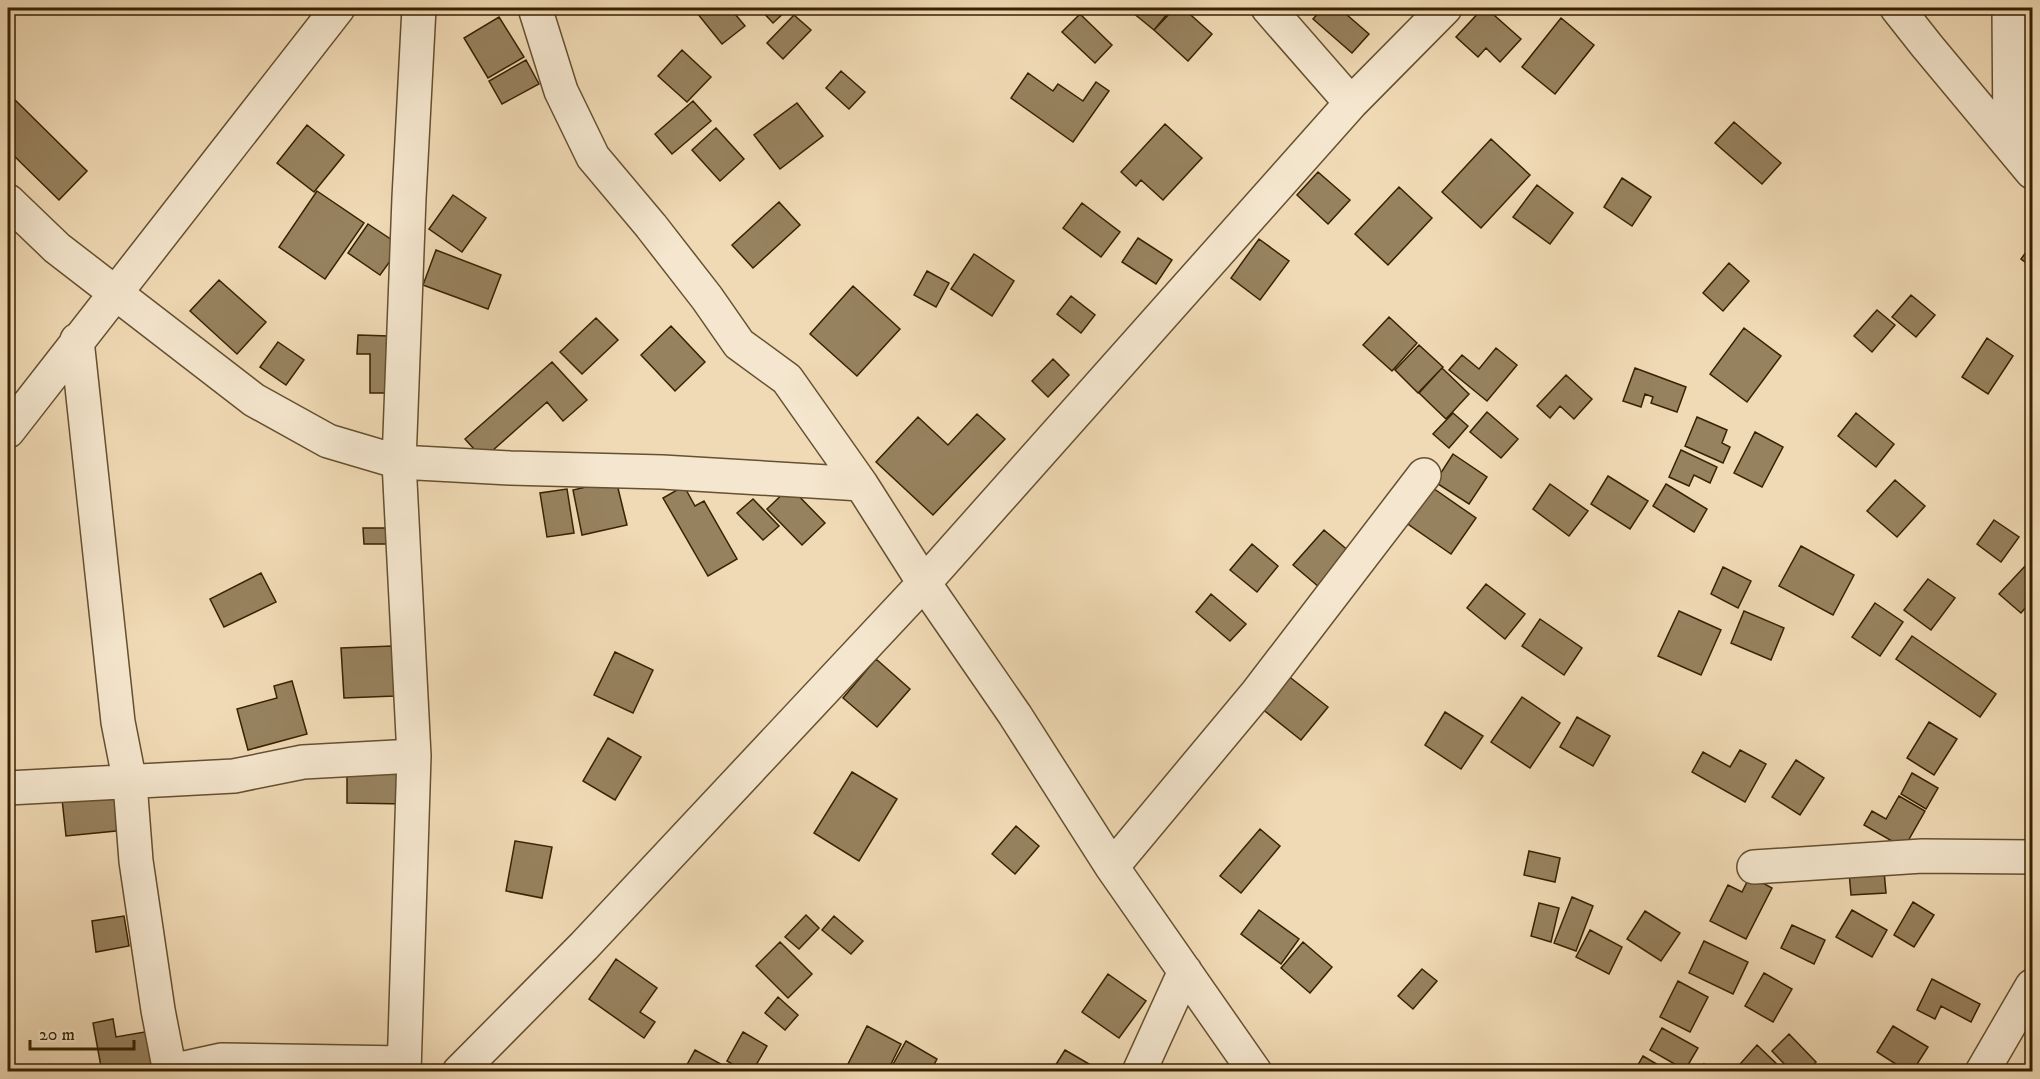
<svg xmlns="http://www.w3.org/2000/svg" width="2040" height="1079" font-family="'IM FELL DW Pica',serif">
	<rect width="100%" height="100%" fill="#f0dab5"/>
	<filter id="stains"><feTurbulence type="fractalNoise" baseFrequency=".00333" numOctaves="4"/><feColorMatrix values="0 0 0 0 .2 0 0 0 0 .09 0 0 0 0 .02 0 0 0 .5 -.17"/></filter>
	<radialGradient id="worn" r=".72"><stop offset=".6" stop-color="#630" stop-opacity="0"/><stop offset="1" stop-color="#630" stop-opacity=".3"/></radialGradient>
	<path fill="#97825f" stroke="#372202" stroke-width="1.5" d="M693,8H730L745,26L722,44Z
		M759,8H789L773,23Z
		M954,8H968L961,14Z
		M1127,8H1172L1154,30Z
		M1175,8H1183L1212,34L1188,61L1154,30Z
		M1323,8H1339L1369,34L1352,53L1313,19Z
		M1483,8H1486L1521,39L1500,62L1486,48L1478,57L1456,37Z
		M1080,14L1112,45L1095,63L1062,32Z
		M794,15L811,30L783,59L767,43Z
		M499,17L524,57L488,78L464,38Z
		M1561,18L1594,45L1555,94L1522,67Z
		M682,50L711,77L687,102L658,76Z
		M526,60L539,84L502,104L489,81Z
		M841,71L865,92L849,109L826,88Z
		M1028,73L1053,91L1058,84L1083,101L1096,82L1109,91L1073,142L1011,98Z
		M11,96L87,171L59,200L8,150V100Z
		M693,101L711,121L672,154L655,134Z
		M797,103L823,136L780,169L754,135Z
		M1734,122L1781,163L1762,184L1715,143Z
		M1165,124L1202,158L1163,200L1141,180L1136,186L1121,172Z
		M307,125L344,155L314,192L277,163Z
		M716,128L744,159L720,181L692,150Z
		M1491,139L1530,175L1481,228L1442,192Z
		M1318,172L1350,200L1328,224L1297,195Z
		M1622,178L1651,197L1632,226L1604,207Z
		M1537,185L1573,213L1550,244L1513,217Z
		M1399,187L1432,218L1388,265L1355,234Z
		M317,191L364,223L325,279L279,247Z
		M453,195L486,218L462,252L429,229Z
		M779,202L800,225L753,268L732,245Z
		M1082,203L1120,232L1101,257L1063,228Z
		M368,224L401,246L380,275L348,253Z
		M1138,238L1172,260L1156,284L1122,262Z
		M1259,239L1289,261L1260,300L1231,278Z
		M2032,244V267L2021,259Z
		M436,250L501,275L488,309L423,285Z
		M974,254L1014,281L992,316L951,289Z
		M1729,263L1749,281L1723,311L1703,293Z
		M927,271L949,283L936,307L914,295Z
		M219,280L266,322L237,354L190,311Z
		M853,286L900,329L857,376L810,334Z
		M1911,295L1935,315L1916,337L1892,317Z
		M1071,296L1095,315L1081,333L1057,314Z
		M1877,310L1895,325L1872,352L1854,336Z
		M1389,317L1417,343L1392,371L1363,345Z
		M596,318L618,340L582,374L560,352Z
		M671,326L705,362L675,391L641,355Z
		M1744,328L1781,356L1747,402L1710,374Z
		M358,335L389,336L390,393H370V354H357Z
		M1987,338L2013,356L1988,394L1962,377Z
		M278,342L304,360L286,385L260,367Z
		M1419,345L1443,367L1418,393L1395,370Z
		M1496,348L1517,365L1487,401L1449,370L1462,355L1479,369Z
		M1053,359L1069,375L1048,397L1032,381Z
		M552,362L587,400L563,421L547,402L483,459L465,439Z
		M1442,368L1469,394L1446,419L1419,393Z
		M1635,368L1686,387L1677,412L1651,403L1653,397L1645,394L1641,407L1623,401Z
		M1566,375L1592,399L1574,419L1560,406L1550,418L1537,406Z
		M1487,412L1518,439L1501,458L1470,432Z
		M1453,413L1468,426L1449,448L1433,434Z
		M1856,413L1894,444L1876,467L1838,436Z
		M977,414L1005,439L933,515L876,462L918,417L948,445Z
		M1697,417L1727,430L1722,443L1730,447L1723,463L1685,446Z
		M1755,432L1783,447L1762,487L1734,473Z
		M1681,450L1717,467L1710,483L1694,475L1689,486L1669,477Z
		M1453,454L1487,477L1469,504L1435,482Z
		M1608,476L1648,501L1630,529L1591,504Z
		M616,480L627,525L582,535L573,490Z
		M1895,480L1925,506L1897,537L1867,511Z
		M1550,484L1588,511L1569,536L1533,509Z
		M1666,484L1707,509L1694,532L1653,506Z
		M684,486L695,506L704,501L737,559L708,576L663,498Z
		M1430,486L1476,518L1451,554L1405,522Z
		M790,487L825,523L802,545L767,509Z
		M567,489L574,533L547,537L540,493Z
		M753,499L779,526L763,540L737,513Z
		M1994,520L2019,537L2001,562L1977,544Z
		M363,528H396V544H364Z
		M1324,530L1350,552L1319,587L1293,565Z
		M1252,544L1278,566L1257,592L1230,570Z
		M1801,546L1854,575L1833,615L1779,586Z
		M2026,565L2032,571V600L2021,613L1999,594Z
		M1723,567L1751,581L1738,608L1711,594Z
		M261,573L276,602L224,627L210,599Z
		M1928,579L1955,598L1931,630L1904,610Z
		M1486,584L1525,614L1505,639L1467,608Z
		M1211,594L1246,624L1230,641L1196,612Z
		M1875,603L1903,622L1880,656L1852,637Z
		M1679,611L1721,630L1701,675L1658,656Z
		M1744,611L1784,628L1771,660L1731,643Z
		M1540,619L1582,648L1564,675L1522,646Z
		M1912,636L1996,694L1980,717L1896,659Z
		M392,646L395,696L344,698L341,648Z
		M615,652L653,670L633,713L594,695Z
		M876,659L910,689L877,727L843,698Z
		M1287,675L1328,707L1301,740L1261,708Z
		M292,681L307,734L248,750L237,709L277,698L274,686Z
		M1522,697L1560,723L1530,768L1491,742Z
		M1445,712L1483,736L1461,769L1425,745Z
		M1577,717L1610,736L1593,766L1560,747Z
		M1929,722L1957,739L1934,775L1907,758Z
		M8,734L14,749L8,752Z
		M608,738L641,757L615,800L583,781Z
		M1740,750L1766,764L1745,802L1692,772L1703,752L1730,767Z
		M1796,760L1824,778L1800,815L1772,797Z
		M347,768H407V804L347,803Z
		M852,772L897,799L859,861L814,833Z
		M1912,773L1938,788L1926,809L1901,794Z
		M122,793L126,830L66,836L62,799Z
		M1899,796L1925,811L1904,848L1864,825L1872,811L1886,819Z
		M1016,826L1039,846L1015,874L992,854Z
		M1260,829L1280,846L1241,893L1220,876Z
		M515,841L552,847L542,898L506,891Z
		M1529,851L1560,858L1555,882L1524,875Z
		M1884,871L1886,893L1851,895L1849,872Z
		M1750,876L1772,888L1746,939L1710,921L1728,885L1742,892Z
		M1572,897L1593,906L1576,951L1554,943Z
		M1913,902L1934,915L1914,947L1894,935Z
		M1539,903L1559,908L1551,942L1531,936Z
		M1259,910L1299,939L1281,964L1241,934Z
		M1852,910L1887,930L1872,957L1836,937Z
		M1645,911L1680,933L1661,961L1627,939Z
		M806,915L819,928L799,949L785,937Z
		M124,916L129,946L96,952L92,921Z
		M834,916L863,941L851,954L822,930Z
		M1792,925L1825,940L1814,964L1781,948Z
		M1590,930L1622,947L1609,974L1576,957Z
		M1704,941L1748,962L1733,994L1689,973Z
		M780,942L812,974L788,998L756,966Z
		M1303,942L1332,967L1310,993L1281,968Z
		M616,959L657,988L640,1012L655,1022L644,1038L589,999Z
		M1422,969L1437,981L1413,1009L1398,996Z
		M1764,973L1792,989L1773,1022L1745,1006Z
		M1108,974L1146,1001L1119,1038L1082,1012Z
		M1932,979L1980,1004L1971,1022L1941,1006L1935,1019L1917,1010Z
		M1678,981L1708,997L1690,1032L1660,1017Z
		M778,997L798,1015L785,1030L765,1013Z
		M113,1019L116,1037L156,1030L163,1067L137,1072H102L93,1023Z
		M867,1026L901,1044L887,1072H844Z
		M1893,1026L1928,1047L1912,1072H1908L1877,1052Z
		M1662,1028L1698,1048L1685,1070L1650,1050Z
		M743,1032L767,1046L752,1072H745L727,1061Z
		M1789,1034L1816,1062L1807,1072H1792L1772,1051Z
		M906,1041L937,1059L930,1072H897L891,1068Z
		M1757,1045L1783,1070L1782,1072H1733Z
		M695,1050L730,1069L729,1072H683Z
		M1065,1050L1101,1071V1072H1065L1055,1066Z
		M1643,1056L1670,1072H1634Z
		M1704,1064L1712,1072H1698Z"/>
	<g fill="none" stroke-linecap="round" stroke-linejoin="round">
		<g stroke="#65502f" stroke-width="36">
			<path id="minor" d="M535,8L561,91L593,157L651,226L707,298L739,344L787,379L861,484L924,583L1015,715L1112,867L1255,1072
				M1268,8L1351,103
				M1897,8L1927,46L2032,172
				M2009,8L2010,144
				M8,201L57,248L254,400L328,441L399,462L510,468L662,472L861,484
				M77,340L118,722L130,783L136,861L158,1010L170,1072
				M8,431L338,8
				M8,788L234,776L303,762L414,756
				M1112,867L1257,693L1424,475
				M1754,867L1922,856L2032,857
				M166,1072L221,1060L404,1063
				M404,1072L414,756L399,462L409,198L419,8
				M459,1072L584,946L924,583L1351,103L1445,8
				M1139,1072L1185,971
				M1982,1072L2032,986"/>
		</g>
		<use href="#minor" stroke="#f5e7cf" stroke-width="33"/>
	</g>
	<rect width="2040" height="1079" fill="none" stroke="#f0dab5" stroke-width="30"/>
	<rect x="9" y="9" width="2022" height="1061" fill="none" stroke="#372202" stroke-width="3"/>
	<rect x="15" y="15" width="2010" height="1049" fill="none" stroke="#372202" stroke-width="1.5"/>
	<path d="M30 1040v9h104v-9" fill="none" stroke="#372202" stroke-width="3"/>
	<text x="39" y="1040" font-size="18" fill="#372202" stroke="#f5e7cf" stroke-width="4.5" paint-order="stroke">20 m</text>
	<rect width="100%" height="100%" filter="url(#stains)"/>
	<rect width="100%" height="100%" fill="url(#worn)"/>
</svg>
